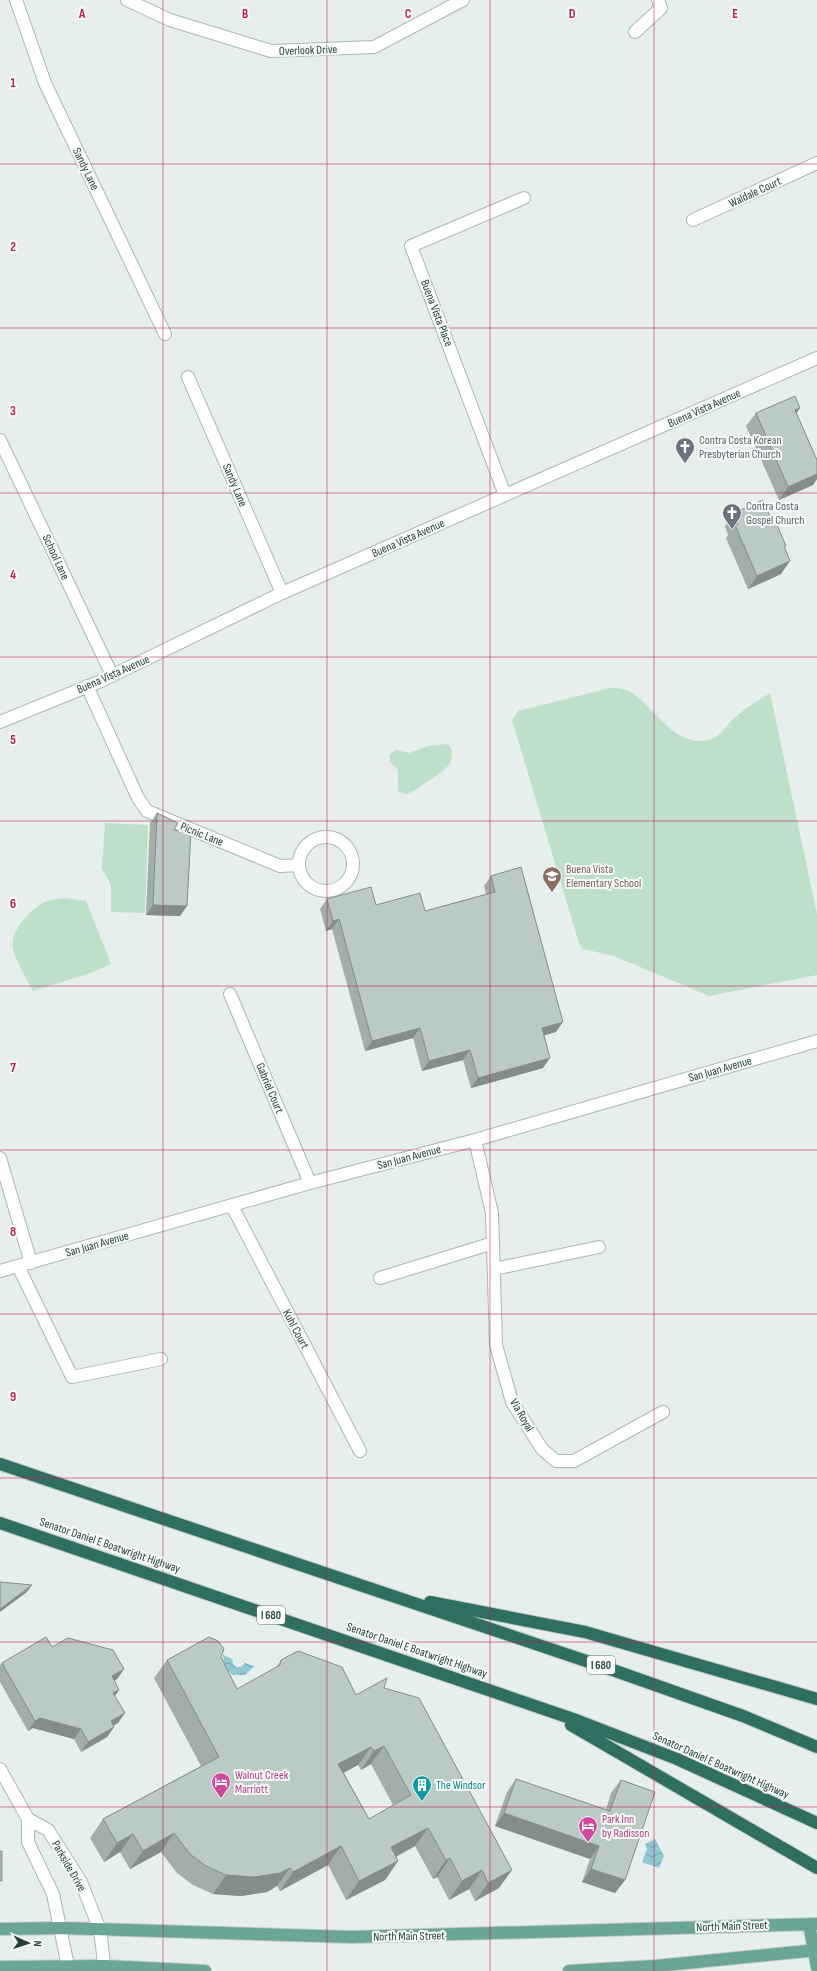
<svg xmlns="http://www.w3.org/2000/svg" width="817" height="1971" font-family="'Sofia Sans Condensed',sans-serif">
	<defs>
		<pattern id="water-waves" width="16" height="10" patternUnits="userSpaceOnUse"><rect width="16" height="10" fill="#8ec9d4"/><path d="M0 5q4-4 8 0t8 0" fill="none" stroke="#74a5ad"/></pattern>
	</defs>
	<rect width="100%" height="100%" fill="#e6efeb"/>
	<path fill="#bfe0c8" d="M610,688C617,688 625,688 631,692C656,709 677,751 712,739C722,735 730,720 739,714C749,706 760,700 770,693L817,914V975L709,996L614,956L583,949L579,943L512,720L518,711Z
		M447,744C454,748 453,760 448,766C444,771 412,793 407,794C403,794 401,793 398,791V771L396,767L390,762V754L396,750L409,753L428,746Z
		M105,823L148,825L145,913L111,912V885L102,869Z
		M65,898L86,901L111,964L91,973L33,991C26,978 17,963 13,949C9,931 32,907 47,901C52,899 60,899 65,898Z"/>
	<path fill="url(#water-waves)" d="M223,1655L232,1659L233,1664L236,1667H241L245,1663L254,1666L245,1675H232L224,1665Z
		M655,1839L664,1856L659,1868L642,1862L647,1849L645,1844Z"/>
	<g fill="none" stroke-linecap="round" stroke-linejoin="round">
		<g stroke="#a8b8b2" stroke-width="14">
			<path id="minor" d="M16,0L45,83L165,334
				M127,0L170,20L271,51L374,47L463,0
				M635,32L661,8L658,0
				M693,220L817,163
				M188,377L282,593
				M0,440L112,675
				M505,495L411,246L524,198
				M87,686L138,798L147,811L280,866L299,865
				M0,722L101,681L282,593L817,358
				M299 864a27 27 0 1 1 54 0a27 27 0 1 1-54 0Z
				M230,994L310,1183
				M475,1140L492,1213L496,1345L512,1402L542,1449L556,1461H574L663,1412
				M0,1158L31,1263
				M232,1206L360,1451
				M18,1266L72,1377L161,1359
				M494,1269L599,1247
				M0,1271L310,1183L475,1140L817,1041
				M380,1278L493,1243
				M0,1769L28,1819V1842L53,1894L69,1971
				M28,1819L48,1830L81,1882L100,1930L105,1971"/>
		</g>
		<g stroke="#c2cac8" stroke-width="14">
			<path id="major" d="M809,1924L817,1967
				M0,1929L61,1928L352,1937L817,1924
				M0,1967L105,1966L205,1971
				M569,1971L656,1966L817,1950"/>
		</g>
		<g stroke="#c2cac8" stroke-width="14">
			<path id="highway" d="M0,1464L607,1668L743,1716L817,1747
				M0,1523L576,1720L677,1759L817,1823
				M430,1602L585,1632L817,1699
				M571,1725L817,1868"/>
		</g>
		<use href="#minor" stroke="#fff" stroke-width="12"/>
		<use href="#major" stroke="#6aa596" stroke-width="12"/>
		<use href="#highway" stroke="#2f6f62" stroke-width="12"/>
	</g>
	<path fill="#a1aea9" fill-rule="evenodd" d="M756,413L796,414L817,460V479L813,485L779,500L746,426Z
		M734,513L771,519L785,548L781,574L748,589L726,538L728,535L725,526Z
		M157,813L180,916L146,915L150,823Z
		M491,876L556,1032L544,1035L543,1068L471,1088L463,1060L422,1071L413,1038L365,1051L332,929L326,931L320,909L327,899L425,911L486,894L484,886Z
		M52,1647L124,1669L117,1679L114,1681L119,1690L115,1696L118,1723L113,1725L114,1727L107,1737L81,1752L74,1739L33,1728L28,1731L0,1682V1665L2,1663Z
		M221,1657L237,1689L276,1668L281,1660L356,1695L384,1688L499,1888L475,1901L469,1889L449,1900L437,1877L433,1879L415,1846L396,1857L398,1861L385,1880L346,1900L328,1865L280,1891L277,1886L267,1892L241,1896L213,1894L193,1885L177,1873L161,1852L130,1869L120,1852L104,1862L90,1838L103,1819L201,1766L154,1678L167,1660ZM371,1764L393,1805L369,1819L344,1773L358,1765L361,1770Z
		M516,1779L606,1810L611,1793L621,1780L625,1880L615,1893L582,1882L590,1859L495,1826L507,1792Z"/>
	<path fill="#838d89" d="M800,408L791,421L795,410Z
		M817,474V479L813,485L779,500L788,487Z
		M790,561L781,574L748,589L757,576Z
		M153,905L187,906L180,916L146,915Z
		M339,919L332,929L326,931L333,921Z
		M563,1022L556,1032L535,1038L542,1028Z
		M420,1028L413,1038L365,1051L372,1041Z
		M470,1050L463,1060L422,1071L429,1061Z
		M550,1058L543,1068L471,1088L478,1078Z
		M32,1585L27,1592L0,1612V1609Z
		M124,1669L117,1679L105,1686L112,1676Z
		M119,1690L112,1700L113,1693Z
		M125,1713L118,1723L104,1731L111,1721Z
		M40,1718L81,1729L74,1739L33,1728L28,1731L35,1721Z
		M114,1727L107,1737L81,1752L88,1742Z
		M384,1746L371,1764L361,1770L374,1751Z
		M371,1747L358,1765L325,1782L338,1764Z
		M504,1813L599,1846L590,1859L495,1826Z
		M428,1828L415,1846L378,1866L391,1847Z
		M174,1833L161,1852L130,1869L143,1851Z
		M133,1834L120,1852L104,1862L117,1843Z
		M341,1846L328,1865L280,1891L293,1872Z
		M450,1858L437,1877L433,1879L446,1860Z
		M398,1861L385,1880L346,1900L359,1881Z
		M290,1868L277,1886L267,1892L241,1896L213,1894L226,1875Z
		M591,1869L625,1880L615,1893L582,1882Z
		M482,1870L469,1889L449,1900L462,1881Z
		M512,1870L499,1888L475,1901L488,1883Z"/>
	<path fill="#bbcac4" stroke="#838d89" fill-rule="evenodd" d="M795,396L800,408L795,410L817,460V474L788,487L756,413Z
		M763,500L771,519L774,518L786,546H784L790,561L757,576L735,525L738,524L734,513Z
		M157,813L178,823L174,830L191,831L187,906L153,905Z
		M521,867L563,1022L542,1028L550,1058L478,1078L470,1050L429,1061L420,1028L372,1041L339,919L333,921L327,899L371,887L376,905L420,893L425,911L495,892L491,876Z
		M0,1582L32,1585L0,1609Z
		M46,1637L52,1647L68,1638L113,1650L124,1669L112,1676L119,1690L113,1693L125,1713L111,1721L114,1727L88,1742L81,1729L40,1718L35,1721L2,1663Z
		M209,1637L218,1641L224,1649L221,1657L237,1689L280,1665L281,1660L298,1651L342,1667L356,1695L387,1678L384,1688L419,1698L512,1870L488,1883L482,1870L462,1881L450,1858L446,1860L428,1828L391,1847L398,1861L359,1881L341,1846L293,1872L290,1868L280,1873L254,1877L226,1875L206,1866L190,1854L174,1833L143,1851L133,1834L117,1843L103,1819L219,1757L167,1660ZM384,1746L411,1795L369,1819L338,1764L371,1747L374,1751Z
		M516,1779L610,1811L621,1780L655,1792L625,1880L591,1869L599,1846L504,1813Z
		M0,1851H2V1881H0Z"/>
	<path fill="none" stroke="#c2185b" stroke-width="1" stroke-opacity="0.55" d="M163,0V1971M327,0V1971M490,0V1971M654,0V1971M0,164H817M0,328H817M0,493H817M0,657H817M0,821H817M0,986H817M0,1150H817M0,1314H817M0,1478H817M0,1642H817M0,1807H817"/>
	<defs>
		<g id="church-pin" transform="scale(1)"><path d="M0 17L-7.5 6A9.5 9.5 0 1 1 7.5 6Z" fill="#6b7280" stroke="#f7fbf9"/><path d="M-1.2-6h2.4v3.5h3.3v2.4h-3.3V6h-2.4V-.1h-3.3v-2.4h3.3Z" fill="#fff"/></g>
		<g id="school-pin" transform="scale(1)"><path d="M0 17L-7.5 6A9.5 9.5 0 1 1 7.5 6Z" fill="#8d6e63" stroke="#f7fbf9"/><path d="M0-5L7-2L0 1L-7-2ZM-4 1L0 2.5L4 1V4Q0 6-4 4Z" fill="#fff"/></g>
		<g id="hotel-pin" transform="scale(1)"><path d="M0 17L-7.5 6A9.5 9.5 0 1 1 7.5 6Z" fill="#d1479c" stroke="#f7fbf9"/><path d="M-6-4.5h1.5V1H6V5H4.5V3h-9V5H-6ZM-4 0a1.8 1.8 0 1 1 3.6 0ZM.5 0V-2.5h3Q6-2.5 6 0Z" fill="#fff"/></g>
		<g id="building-pin" transform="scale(1)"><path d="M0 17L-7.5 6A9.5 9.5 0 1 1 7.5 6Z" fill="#0f9aa8" stroke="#f7fbf9"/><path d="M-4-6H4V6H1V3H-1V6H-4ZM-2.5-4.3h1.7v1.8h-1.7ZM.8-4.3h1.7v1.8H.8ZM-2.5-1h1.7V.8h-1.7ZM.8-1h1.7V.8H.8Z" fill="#fff"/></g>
	</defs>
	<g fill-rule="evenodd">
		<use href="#church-pin" x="685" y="447"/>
		<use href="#church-pin" x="732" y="513"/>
		<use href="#school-pin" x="552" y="876"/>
		<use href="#hotel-pin" x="221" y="1782"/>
		<use href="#building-pin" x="422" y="1785"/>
		<use href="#hotel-pin" x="588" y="1826"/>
	</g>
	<g text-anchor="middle" stroke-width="4" stroke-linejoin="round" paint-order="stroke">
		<g fill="#f7fbf9" stroke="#637a73" stroke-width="1">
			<rect x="257" y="1606" width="28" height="18" rx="3"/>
			<rect x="587" y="1656" width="28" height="18" rx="3"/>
		</g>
		<g font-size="11" font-weight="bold" fill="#24423a">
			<text x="271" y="1619">I 680</text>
			<text x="601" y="1669">I 680</text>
		</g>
		<g font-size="12" fill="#24423a" stroke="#f7fbf9">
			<text transform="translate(308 50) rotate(-2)" y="4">Overlook Drive</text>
			<text transform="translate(86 169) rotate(64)" y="4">Sandy Lane</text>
			<text transform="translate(755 192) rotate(-25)" y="4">Waldale Court</text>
			<text transform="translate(437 313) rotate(69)" y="4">Buena Vista Place</text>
			<text transform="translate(704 408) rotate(-24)" y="4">Buena Vista Avenue</text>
			<text transform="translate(235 485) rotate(67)" y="4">Sandy Lane</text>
			<text transform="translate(408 538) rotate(-24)" y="4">Buena Vista Avenue</text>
			<text transform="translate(56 557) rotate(65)" y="4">School Lane</text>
			<text transform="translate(113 674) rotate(-24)" y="4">Buena Vista Avenue</text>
			<text transform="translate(202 834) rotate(22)" y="4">Picnic Lane</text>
			<text transform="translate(720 1069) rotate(-16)" y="4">San Juan Avenue</text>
			<text transform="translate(270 1088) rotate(67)" y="4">Gabriel Court</text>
			<text transform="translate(409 1157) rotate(-15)" y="4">San Juan Avenue</text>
			<text transform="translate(97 1244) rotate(-16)" y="4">San Juan Avenue</text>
			<text transform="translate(296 1329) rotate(62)" y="4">Kuhl Court</text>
			<text transform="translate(522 1415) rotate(60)" y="4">Via Royal</text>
			<text transform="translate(110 1545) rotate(19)" y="4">Senator Daniel E Boatwright Highway</text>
			<text transform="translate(417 1650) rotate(19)" y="4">Senator Daniel E Boatwright Highway</text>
			<text transform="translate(721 1765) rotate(24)" y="4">Senator Daniel E Boatwright Highway</text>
			<text transform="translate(69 1866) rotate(60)" y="4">Parkside Drive</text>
			<text transform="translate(732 1926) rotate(-2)" y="4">North Main Street</text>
			<text transform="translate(409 1936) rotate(-1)" y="4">North Main Street</text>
		</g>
		<g font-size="12" fill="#5b616d" stroke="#f7fbf9" text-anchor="start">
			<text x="699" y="444">Contra Costa Korean<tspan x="699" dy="14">Presbyterian Church</tspan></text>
			<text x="746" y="510">Contra Costa<tspan x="746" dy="14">Gospel Church</tspan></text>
		</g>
		<g font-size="12" fill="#785e54" stroke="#f7fbf9" text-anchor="start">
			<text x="566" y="873">Buena Vista<tspan x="566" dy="14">Elementary School</tspan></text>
		</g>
		<g font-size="12" fill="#b23c85" stroke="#f7fbf9" text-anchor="start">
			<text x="235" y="1779">Walnut Creek<tspan x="235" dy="14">Marriott</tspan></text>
			<text x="602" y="1823">Park Inn<tspan x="602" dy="14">by Radisson</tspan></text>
		</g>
		<g font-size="12" fill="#0d838f" stroke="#f7fbf9" text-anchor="start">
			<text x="436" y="1789">The Windsor</text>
		</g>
	</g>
	<g font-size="13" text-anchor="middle" font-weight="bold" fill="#c2185b" stroke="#f7fbf9" stroke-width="4" stroke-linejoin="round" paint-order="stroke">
		<text x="82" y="18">A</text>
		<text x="245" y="18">B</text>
		<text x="408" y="18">C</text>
		<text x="572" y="18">D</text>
		<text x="735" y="18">E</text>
		<text x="13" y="87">1</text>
		<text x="13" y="251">2</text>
		<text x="13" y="415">3</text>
		<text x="13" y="579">4</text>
		<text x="13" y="744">5</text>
		<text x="13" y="908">6</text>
		<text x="13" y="1072">7</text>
		<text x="13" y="1236">8</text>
		<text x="13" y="1401">9</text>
	</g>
	<g transform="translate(28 1943) rotate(93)" stroke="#f7fbf9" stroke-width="3" paint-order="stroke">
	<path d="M0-3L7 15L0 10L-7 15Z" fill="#24423a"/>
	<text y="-6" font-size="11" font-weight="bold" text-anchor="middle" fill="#24423a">N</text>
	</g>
</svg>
